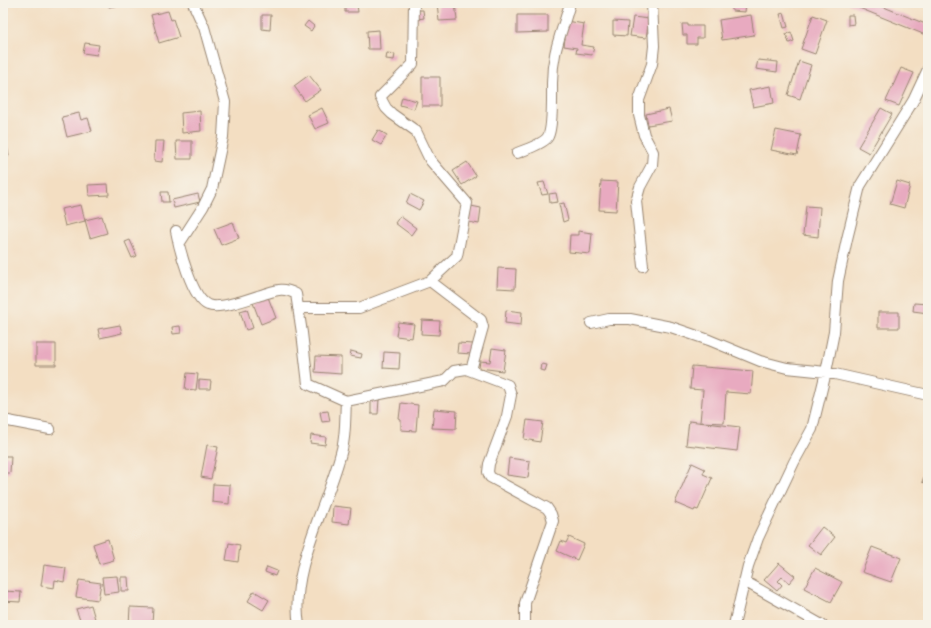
<svg xmlns="http://www.w3.org/2000/svg" width="931" height="628" font-family="'Patrick Hand',sans-serif">
	<rect width="100%" height="100%" fill="#f7f3e8"/>
	<filter id="ink" filterUnits="userSpaceOnUse"><feTurbulence type="fractalNoise" baseFrequency=".025" numOctaves="2"/><feDisplacementMap in="SourceGraphic" scale="8" xChannelSelector="R" yChannelSelector="G"/><feConvolveMatrix kernelMatrix="1 2 1 2 8 2 1 2 1" color-interpolation-filters="sRGB"/></filter>
	<filter id="wash" filterUnits="userSpaceOnUse"><feTurbulence type="fractalNoise" baseFrequency=".012" numOctaves="4" result="noise"/><feDisplacementMap in="SourceGraphic" scale="16" xChannelSelector="R" yChannelSelector="G"/><feGaussianBlur stdDeviation="0.9" result="paint"/><feColorMatrix in="noise" values="0 0 0 0 0 0 0 0 0 0 0 0 0 0 0 0 0 1.4 0 .05"/><feComposite in="paint" operator="in"/></filter>
	<g filter="url(#wash)">
		<rect width="100%" height="100%" fill="#f3dec2"/>
		<g id="blocks">
			<path fill="#e8aac0" d="M108,3H125V4L109,7Z
				M437,3H455L457,20L439,21Z
				M732,3H746L745,12L732,11Z
				M847,3H874L928,25V36Z
				M357,5L358,12H345V6Z
				M417,10H423L424,18L418,19Z
				M168,11L171,20L173,19L179,37L159,43L151,15Z
				M784,13L788,27L784,28L780,14Z
				M262,15H271L270,30L262,29Z
				M517,15H548V32L517,33Z
				M751,15L754,35L722,40L719,20Z
				M813,15L827,20L815,54L801,49Z
				M848,15H853L854,24L848,25Z
				M633,17L649,19L646,38L630,36Z
				M308,21L314,26L311,31L304,26Z
				M567,21L584,24L581,45L594,47L592,55L576,53L577,48L564,46Z
				M613,21L628,22L627,36L613,35Z
				M682,24H688V26H703V38H697V44H687V35H683Z
				M379,30L380,49H368L367,31Z
				M791,32L794,41L789,43L786,34Z
				M85,43L99,45L97,55L83,53Z
				M387,53L395,54L394,60L386,59Z
				M758,60L778,62L777,72L756,69Z
				M799,61L811,65L800,99L788,95Z
				M901,68L914,73L899,106L886,101Z
				M309,75L321,90L305,101L294,86Z
				M422,77H440V106H422Z
				M771,86L774,103L753,107L749,90Z
				M402,97L417,101L414,109L400,105Z
				M322,108L329,123L315,129L308,115Z
				M881,108L892,114L869,153L858,147Z
				M669,109L672,121L648,125L646,114Z
				M200,111L201,131L182,133L181,113Z
				M79,113L81,120L88,118L92,131L67,137L62,117Z
				M378,130L387,135L381,145L372,140Z
				M776,130L801,135L797,155L771,150Z
				M155,141H164L162,162L154,161Z
				M176,141H192V159H177Z
				M7,146L9,156L4,157L6,167H3V147Z
				M467,162L476,176L462,185L453,171Z
				M601,181L618,182L616,211L599,210Z
				M897,181L910,185L904,208L890,204Z
				M544,182L548,194L542,195L538,183Z
				M108,184L109,195L89,196L88,185Z
				M161,192H168L169,202H162Z
				M556,193L558,202L550,203L549,194Z
				M198,194L200,202L174,208L172,200Z
				M410,194L424,201L419,210L406,203Z
				M564,203L568,220L563,222L559,204Z
				M81,205L85,221L65,226L61,209Z
				M471,206L481,208L479,224L469,222Z
				M806,206L820,207L818,237L803,235Z
				M102,216L107,233L90,238L85,220Z
				M400,216L416,228L411,235L395,223Z
				M233,222L239,238L221,245L214,229Z
				M578,231L592,233L590,254L569,252L570,235H578Z
				M130,240L137,256L132,258L125,242Z
				M498,268L516,269L515,289L497,288Z
				M268,297L276,318L261,324L253,303Z
				M914,303L928,304V313L913,311Z
				M247,309L253,328L246,330L240,311Z
				M506,310L522,312L521,325L505,323Z
				M878,312H899V328H878Z
				M422,320L440,321L439,335L421,334Z
				M398,322L414,324L412,338L396,336Z
				M120,325L122,333L100,338L98,329Z
				M180,326L181,333L173,334L172,327Z
				M458,343L473,344L472,354L457,353Z
				M36,344H56V365H36Z
				M492,348L506,350L503,371L479,368L480,361L490,362Z
				M351,351L362,354L361,358L350,356Z
				M384,352L400,353L399,369L383,368Z
				M316,356L341,357V374L315,372Z
				M541,364L547,365L545,371L540,370Z
				M692,366L753,371L751,394L726,392L724,423L700,422L703,390L690,389Z
				M187,373L198,374L196,390L185,389Z
				M199,380L211,381L210,389H199Z
				M371,399H379L378,414H371Z
				M401,403L418,405L416,431L401,430V420L399,419Z
				M434,409L457,411L456,429L432,428Z
				M328,411L330,421L322,422L320,412Z
				M527,420L543,422L540,442L524,439Z
				M689,421L740,427L737,451L686,445Z
				M311,435L326,437L325,445L310,443Z
				M207,445L218,447L211,479L201,477Z
				M3,456H11L10,473H3Z
				M509,458L530,461L528,478L507,475Z
				M692,463L705,469L703,474L712,478L698,510L695,509L694,511L675,503Z
				M928,466V484L922,482Z
				M213,484L230,485L229,504L212,502Z
				M333,506L351,508L349,524L332,522Z
				M822,527L835,537L821,555L808,545Z
				M569,537L584,544L577,560L557,551L561,541L566,543Z
				M108,539L114,560L99,564L93,544Z
				M229,543L240,545L238,562L226,560Z
				M872,547L901,558L891,582L862,572Z
				M779,563L795,576L789,583L782,577L778,581L782,585L777,591L764,580Z
				M44,565L66,568L64,582L55,580L54,588L41,586Z
				M267,567L277,571L275,576L265,572Z
				M815,568L842,582L831,602L804,588Z
				M117,576L119,592L104,594L102,577Z
				M121,577H128L129,591H121Z
				M79,580L101,583L98,600L76,597Z
				M3,591L21,592L20,602L3,601Z
				M254,591L269,600L263,610L248,601Z
				M91,605L95,619L81,623L76,609Z
				M130,607L153,608L152,625H129Z"/>
		</g>
	</g>
	<g filter="url(#ink)">
		<use href="#blocks" fill-opacity="0" stroke="#978470" stroke-width="1"/>
		<g fill="none" stroke-linecap="round" stroke-linejoin="round">
			<g stroke="#978470" stroke-width="12">
				<path id="minor" d="M517,153C525,150 542,144 547,138C553,131 552,94 552,83C552,51 562,33 570,3
					M176,231C179,247 192,299 208,305C220,310 251,298 264,294C277,290 283,287 296,294L302,333L308,384L346,401L444,381L454,371L466,369L508,385L511,395L507,416L489,464L488,472L490,477L547,508L551,514L553,521L525,603V625
					M179,244L203,207L212,189L223,137L225,102L204,27L193,3
					M643,266L636,201L640,187L652,165L653,152L644,135L639,115V100L652,64L654,46L652,3
					M430,281L481,320L483,327L471,370
					M298,308H359L430,281L457,256L467,203L430,160L416,131L392,114L386,108L380,97L413,64L414,3
					M591,323L609,319H630L671,327L709,340L760,361L787,368L826,372L928,395
					M3,420L50,429
					M744,581L822,625
					M299,625C289,569 329,503 342,449C346,434 345,416 346,401
					M734,625L748,566L758,538L794,462L812,429L826,372L834,332L838,281L847,239L860,186L913,101L928,69"/>
			</g>
			<use href="#minor" stroke="#fff" stroke-width="10"/>
		</g>
	</g>
	<rect width="931" height="628" fill="none" stroke="#f7f3e8" stroke-width="16"/>
</svg>
